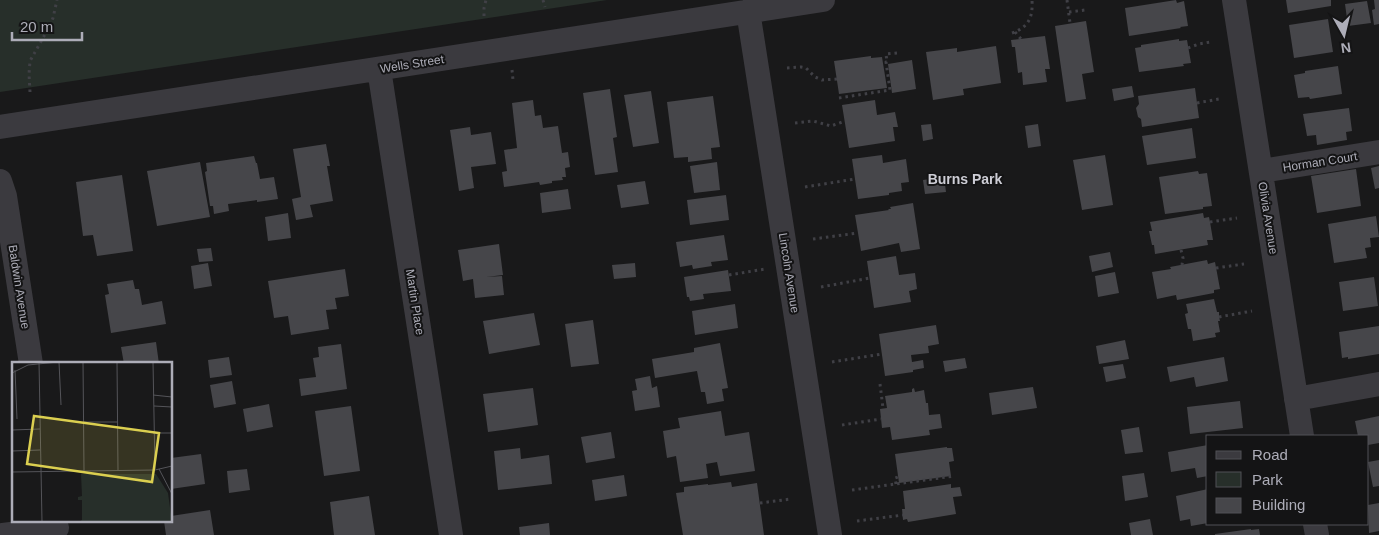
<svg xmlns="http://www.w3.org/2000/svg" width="1379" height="535" font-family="Helvetica,sans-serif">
	<rect width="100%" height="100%" fill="#19191a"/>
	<path fill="#272f2a" d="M0,0H607L0,92Z"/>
	<path fill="#46464a" d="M1176,0L1177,3L1184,1L1188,26L1180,27L1181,28L1129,36L1125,8Z
		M1286,0H1331V6L1288,13Z
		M1374,0H1379V24L1374,25L1372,10L1375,9Z
		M1367,1L1371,23L1348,26L1345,4Z
		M1328,19L1333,52L1294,58L1289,25Z
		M1086,21L1094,72L1082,74L1086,99L1066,102L1055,26Z
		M1045,36L1050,69H1045L1047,82L1023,85L1022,72L1018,73L1015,47H1012L1011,40Z
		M1179,39V41L1187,40L1191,63L1183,64L1184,66L1139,72L1135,48L1141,47V45Z
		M996,46L1001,83L963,89L964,95L933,100L926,52L957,48V52Z
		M871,56V58L882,57L887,88L839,94L834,61Z
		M912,60L916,89L892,93L888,64Z
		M1338,66L1342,94L1310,99L1309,97L1298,98L1294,75L1305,73V71Z
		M1132,86L1134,97L1114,101L1112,89Z
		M1195,88L1199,118L1142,127L1141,119L1138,117L1136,108L1139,104L1138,96Z
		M610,89L617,137L613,138L618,172L595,175L583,93Z
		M651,91L659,143L633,147L624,95Z
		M713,96L720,147L711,148L712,159L688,162V157L674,158L667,102Z
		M533,100L535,116L541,115L543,128L558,126L562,153L568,152L570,167L565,168L566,177H562L563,180L552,181V183L540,185L539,182L504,187L502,172L507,171L504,150L517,148L512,103Z
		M875,100L877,115L895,112L898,127H893L895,141L849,148L842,105Z
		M1349,108L1352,131L1346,132L1347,140L1317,145L1316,135L1307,136L1303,114Z
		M931,124L933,139L923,141L921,125Z
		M1038,124L1041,146L1028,148L1025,126Z
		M470,127L471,135L491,132L496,164L471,167L474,188L459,191L450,130Z
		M1192,128L1196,158L1147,165L1142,136Z
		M326,144L330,166H327L333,201L310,205L313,217L296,220L292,199L301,197L293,149Z
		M882,155L883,163L906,159L909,182L901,183L902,191L889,193V195L858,199L852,159Z
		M1105,155L1113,205L1082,210L1073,160Z
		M254,156L256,163H257L260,179L274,177L278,199L257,202V200L228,204L229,211L214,214L213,206H210L205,172L207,171L206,163Z
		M200,162L210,217L157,226L147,171Z
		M717,162L720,190L694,193L690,166Z
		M1379,166V188L1375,189L1371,168Z
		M1356,169L1361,206L1317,213L1311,176Z
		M1198,171L1199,174L1207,173L1212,206L1203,207V209L1165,214L1159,177Z
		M122,175L133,251L97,256L93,235L83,236L76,182Z
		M944,177L946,192L925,194L923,180Z
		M645,181L649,204L621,208L617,185Z
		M568,189L571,209L542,213L540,193Z
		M726,195L729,220L690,225L687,200Z
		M913,203L920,249L901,252L899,243L861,251L855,215L889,210L888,209H891L890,207Z
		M288,213L291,238L268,241L265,217Z
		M1203,213L1204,218L1209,217L1210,222L1213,240H1207L1208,245L1155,254L1154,245H1152L1149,231H1152L1150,222Z
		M1376,216L1379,237L1370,238L1371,247L1365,248L1367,258L1334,263L1328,224Z
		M724,235L728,260L711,262L712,266L693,269L692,265L680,267L676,242Z
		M499,244L503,275L486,277L502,276L504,295L475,298L473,279L463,281L458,250Z
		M211,248L213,261L199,262L197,249Z
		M1110,252L1113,267L1092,272L1089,256Z
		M896,256L899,275L915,273L917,289L909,291L911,302L874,308L867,261Z
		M1207,260L1208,264L1215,262L1220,289L1214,290V293L1177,300L1176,295L1157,299L1152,272L1171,269L1170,267Z
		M208,263L212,286L194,289L191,266Z
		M635,263L636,277L614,279L612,265Z
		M345,269L349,296L335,298L337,309L326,310L329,329L291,335L288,316L274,318L268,281Z
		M728,270L731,291L703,294L704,299L690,301L689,297H687L684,277Z
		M1115,272L1119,293L1098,297L1095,276Z
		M1374,277L1378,306L1343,311L1339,282Z
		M133,280L135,289H139L142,305L162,301L166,324L111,333L105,295L109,294L107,284Z
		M1214,299L1217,312H1219V317L1220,321H1218L1220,332L1215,333L1216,337L1193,341L1191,329H1188L1185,314L1188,313L1186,304Z
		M735,304L738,328L695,335L692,311Z
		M534,313L540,345L489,354L483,321Z
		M593,320L599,364L571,367L565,324Z
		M936,325L939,344L928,346L929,353L911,355L912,362L923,360L924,368L913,370V372L885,376L879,334Z
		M1379,326V354L1348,359V357L1342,358L1339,332Z
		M1125,340L1129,359L1099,364L1096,346Z
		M156,342L159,364H124L121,347Z
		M720,343L728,388L722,389L724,401L707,404L705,392H701L697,371L655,378L652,359L694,352V348Z
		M341,344L347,389L301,396L299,379L316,377L313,358L319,357L318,347Z
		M229,357L232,375L210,378L208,360Z
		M1224,357L1228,381L1196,387L1194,377L1170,382L1167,367Z
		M965,358L967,368L945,372L943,361Z
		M1123,364L1126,378L1106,382L1103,367Z
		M650,376L652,388L657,386L660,407L635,411L632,391L637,390L635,379Z
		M232,381L236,404L214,408L210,385Z
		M1033,387L1037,408L992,415L989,393Z
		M533,388L538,425L488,432L483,394Z
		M914,388L915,392L924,390L926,403H928L929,415L940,414L942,428L929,430L930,435L892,440L890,427L882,428L880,409L887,408L885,396L912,392V389Z
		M1240,401L1243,428L1190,434L1187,407Z
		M269,404L273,427L247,432L243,409Z
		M351,406L360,471L324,476L315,411Z
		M721,411L725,436L749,432L755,471L720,476L717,462L706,464L708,478L680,482L676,456L667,458L663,431L680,428L678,418Z
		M1379,416V443L1368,445V436H1358L1355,421Z
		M1139,427L1143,452L1125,454L1121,430Z
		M611,432L615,458L586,463L581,437Z
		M1208,445V476L1197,478L1195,468L1171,472L1168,452Z
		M947,447V448H952L954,461L949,462L951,476L899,483L895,454Z
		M520,448L521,459L549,455L552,484L498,490L494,451Z
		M201,454L205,484L171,489V458Z
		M1379,460V486L1373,487L1368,462Z
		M247,469L250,490L229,493L227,471Z
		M1144,473L1148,497L1125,501L1122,476Z
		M624,475L627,496L595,501L592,480Z
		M731,482L732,487L757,483L764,535H683L676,493L684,492V487L708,484V485Z
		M951,484V488L960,487L962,496L953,497L956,514L908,522L907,519L903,520L902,509H905L903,491Z
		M1208,489V523L1191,526L1190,519L1180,521L1176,496Z
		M369,496L375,535H334L330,502Z
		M1379,503V531L1369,533L1368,505Z
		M210,510L214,535H166L164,521H171V516Z
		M1150,519L1153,535H1131L1129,523Z
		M549,523L550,535H520L519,527Z
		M1251,529V530L1259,529L1260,535H1215V534Z"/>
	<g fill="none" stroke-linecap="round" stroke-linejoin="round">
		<path stroke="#404046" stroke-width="3" stroke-dasharray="2.5 4" stroke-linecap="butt" d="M543,0L545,7
			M1067,0L1070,23
			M1069,12L1085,10
			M484,16V8L486,0
			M1015,32L1021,39
			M1012,33C1029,27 1033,17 1032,0
			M1188,48L1199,44L1210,42
			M787,68L801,67L806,68L815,77L822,80L837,79
			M512,70L513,80
			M30,92L29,74L30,61L48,29L53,18L57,0
			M839,98L890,90L886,62H887L886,54L897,53
			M1197,103L1219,99
			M795,123L813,121L831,126L845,121
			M805,187L855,179
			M1210,222L1237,218
			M813,239L858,233
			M1181,250L1183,258L1182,265
			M1216,268L1244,264
			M729,275L765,269
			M821,287L870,278
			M1219,317L1252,311
			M832,362L882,354
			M880,384L883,408
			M842,425L881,419
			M896,484L895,478L898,477
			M852,490L954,476
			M760,503L791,499
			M857,521L903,515"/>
		<path stroke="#3b3a3f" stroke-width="24" d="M1234,0L1302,436
			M748,11L830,535
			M379,69L451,535
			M0,127L823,0
			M1261,171L1379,152
			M0,181L5,196L31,364
			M1296,399L1379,384
			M1315,524L1317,535
			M3,535L57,528"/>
	</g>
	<g text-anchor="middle" stroke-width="4" stroke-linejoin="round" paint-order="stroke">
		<g font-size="12" fill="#adadb8" stroke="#141415">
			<text transform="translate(412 64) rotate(-9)" y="4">Wells Street</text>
			<text transform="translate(1320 162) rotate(-9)" y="4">Horman Court</text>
			<text transform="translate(1268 218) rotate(81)" y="4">Olivia Avenue</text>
			<text transform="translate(789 273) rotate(81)" y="4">Lincoln Avenue</text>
			<text transform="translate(19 287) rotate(81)" y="4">Baldwin Avenue</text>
			<text transform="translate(415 302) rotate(81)" y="4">Martin Place</text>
		</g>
		<g font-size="14" font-weight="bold" fill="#cdcdd5" stroke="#141415">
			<text x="965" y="184">Burns Park</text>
		</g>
	</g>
	<g transform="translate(12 362)">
		<rect width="160" height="160" fill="#19191a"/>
		<path d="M69,112H144L156,131L160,160H67L70,158V138H66V135L70,134Z" fill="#272f2a"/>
		<path fill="none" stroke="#545459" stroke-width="1" d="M27,0L30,160M47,0L49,43M71,0L72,109M105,0L106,109M141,0L143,107M3,8L5,57M0,11L16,3L46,0M141,33L160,35M142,44L160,45M71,60H106M0,68L28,67M141,71H160M0,89L28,88M147,107L160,132M0,110L143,108L160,104"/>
		<path fill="#dbcf50" fill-opacity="0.15" stroke="#dbcf50" stroke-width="2.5" d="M22,54L147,71L140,120L15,102Z"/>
		<rect width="160" height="160" fill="none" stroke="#adadb8" stroke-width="2.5"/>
	</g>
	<rect x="1206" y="435" width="162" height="90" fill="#141415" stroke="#515156"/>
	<rect x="1216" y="451" width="25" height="8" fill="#3b3a3f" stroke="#515156"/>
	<text x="1252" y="460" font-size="15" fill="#adadb8">Road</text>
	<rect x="1216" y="472" width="25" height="15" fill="#272f2a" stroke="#515156"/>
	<text x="1252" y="485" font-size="15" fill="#adadb8">Park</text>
	<rect x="1216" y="498" width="25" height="15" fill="#46464a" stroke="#515156"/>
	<text x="1252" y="510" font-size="15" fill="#adadb8">Building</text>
	<g transform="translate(1344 35) rotate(172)" stroke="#141415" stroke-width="4" paint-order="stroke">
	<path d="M0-4L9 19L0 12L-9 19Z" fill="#adadb8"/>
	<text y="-8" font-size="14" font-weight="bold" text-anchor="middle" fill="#adadb8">N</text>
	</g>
	<path d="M12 32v8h70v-8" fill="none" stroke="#adadb8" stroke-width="2.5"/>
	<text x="20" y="32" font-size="15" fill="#adadb8" stroke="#141415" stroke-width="4" paint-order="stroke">20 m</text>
</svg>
